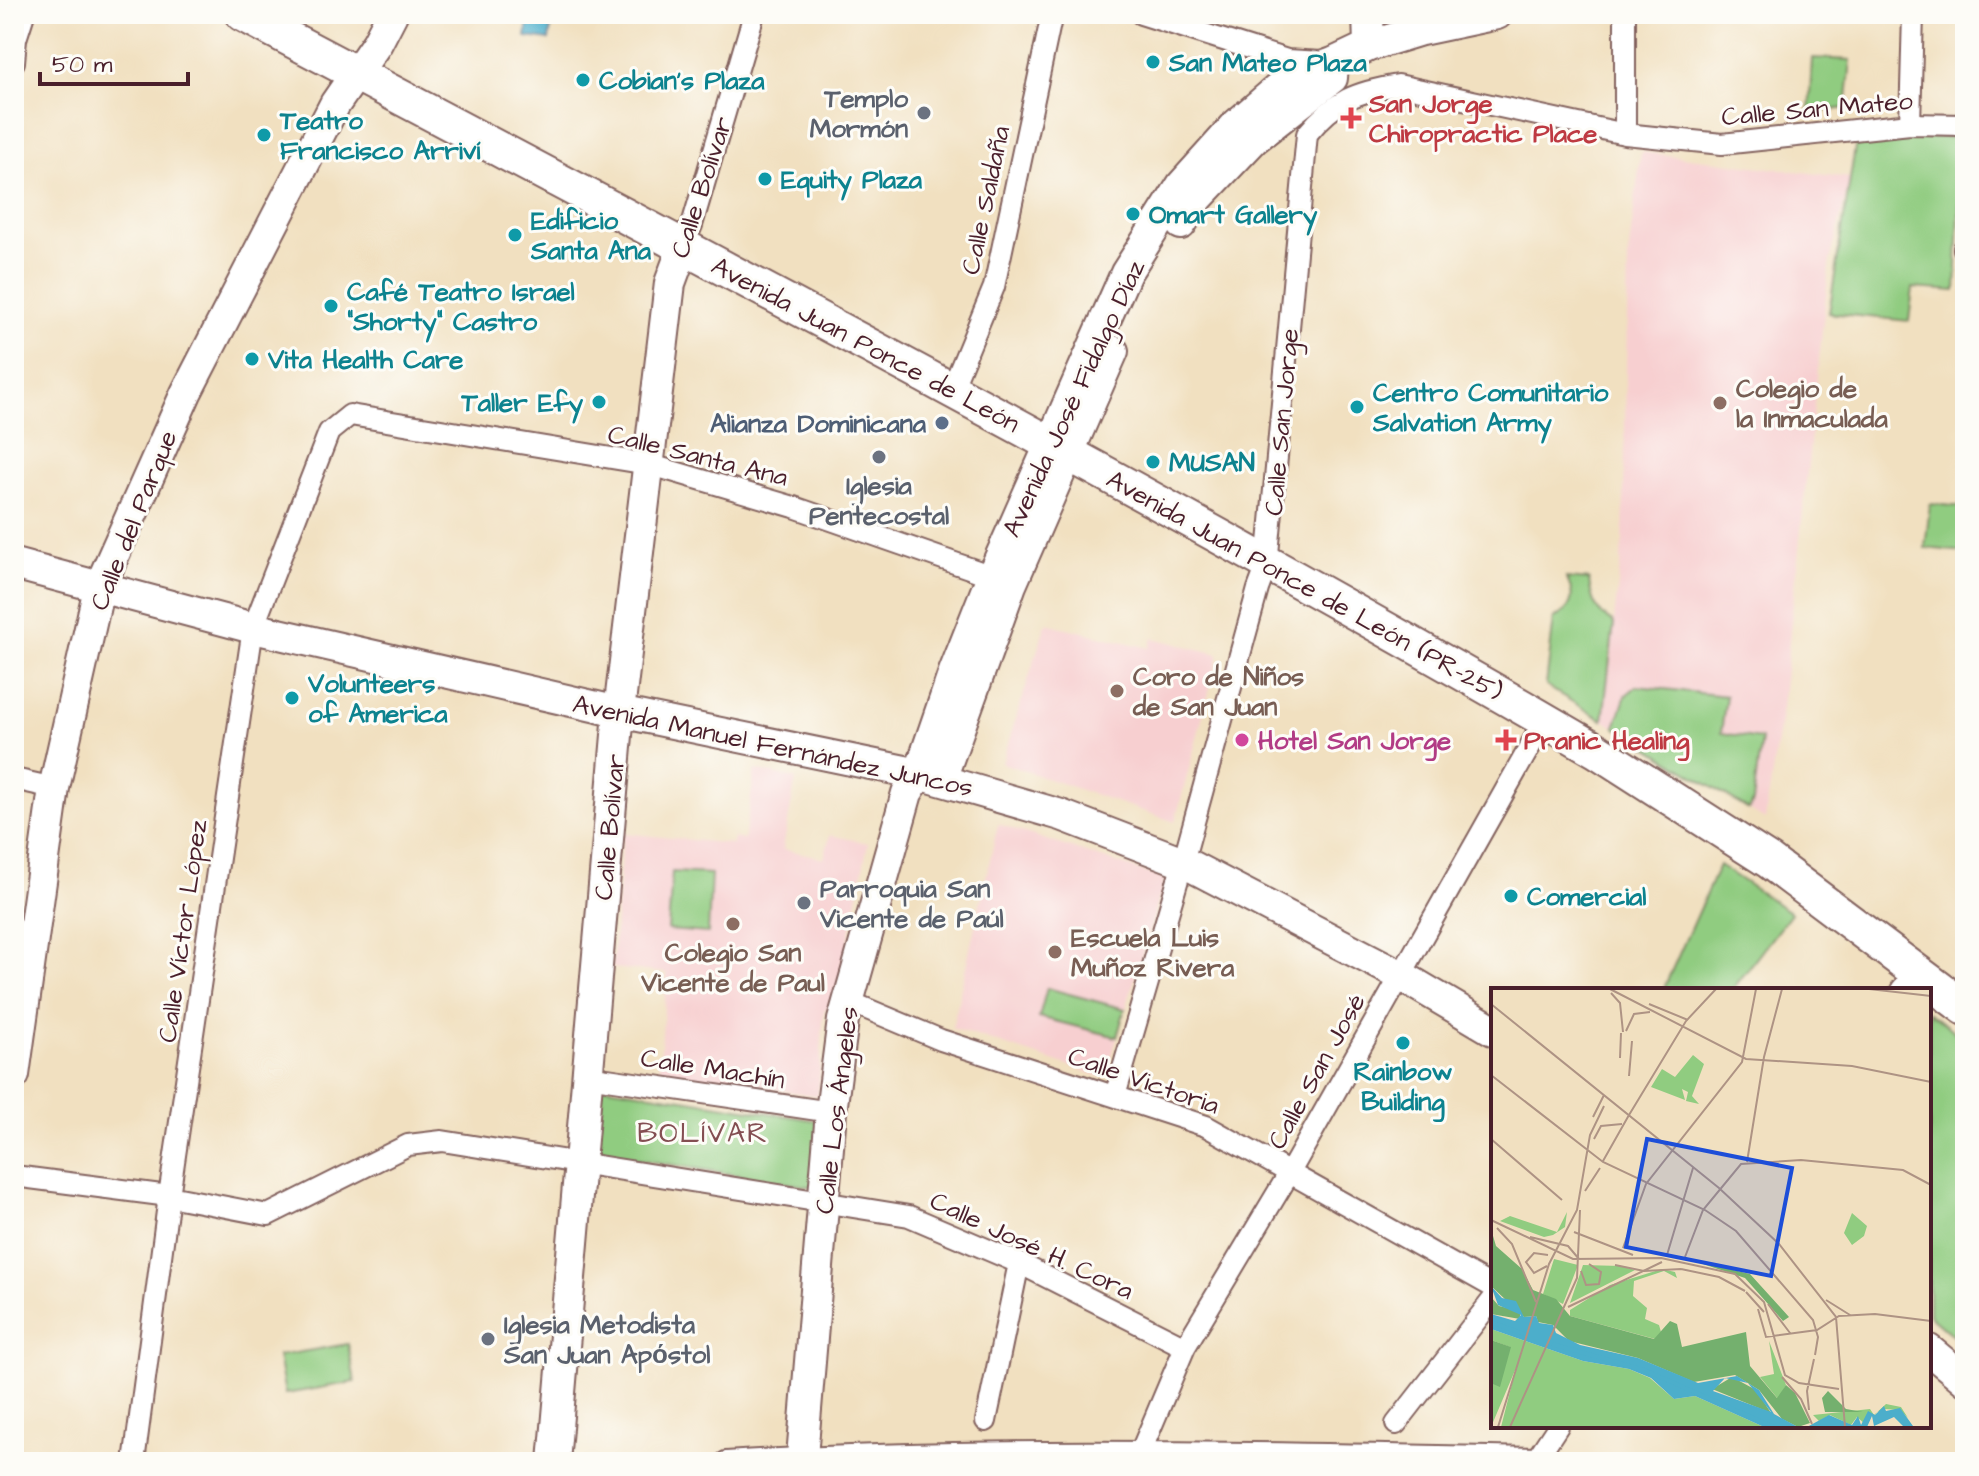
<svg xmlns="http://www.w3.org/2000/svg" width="1979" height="1476" font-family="'Architects Daughter',sans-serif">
	<rect width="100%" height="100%" fill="#fdfcf7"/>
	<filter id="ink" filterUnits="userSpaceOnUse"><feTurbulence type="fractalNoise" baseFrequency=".0125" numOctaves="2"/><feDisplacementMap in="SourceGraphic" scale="16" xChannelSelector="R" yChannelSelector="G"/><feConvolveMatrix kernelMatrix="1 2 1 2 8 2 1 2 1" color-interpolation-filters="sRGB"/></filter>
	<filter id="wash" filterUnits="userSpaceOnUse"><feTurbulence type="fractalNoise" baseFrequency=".006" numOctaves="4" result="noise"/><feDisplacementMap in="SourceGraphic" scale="32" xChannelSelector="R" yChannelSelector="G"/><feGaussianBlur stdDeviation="1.8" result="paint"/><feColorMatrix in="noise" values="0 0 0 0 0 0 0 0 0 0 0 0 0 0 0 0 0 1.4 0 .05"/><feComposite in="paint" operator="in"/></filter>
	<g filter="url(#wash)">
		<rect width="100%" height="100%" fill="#f1e0c0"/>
		<path fill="#f7cfd0" d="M1641,152L1850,178L1829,266L1782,708L1765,820L1603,720L1623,539L1628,257Z
			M1046,623L1149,648L1153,638L1219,654L1175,822L1002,763Z
			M755,770L796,779L783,849L824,858L830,835L868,843L842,974L830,1006L824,1010L818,1096L659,1072L667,973L612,968L623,833L732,844L734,838L744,840Z
			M998,824L1165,879L1105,1078L952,1028Z"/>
		<path fill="#90cc80" stroke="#6d7656" stroke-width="2" d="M1812,58L1851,60L1846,108L1809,113Z
			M1894,136L1962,138L1956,291L1913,288L1909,321L1829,313L1856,141Z
			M1930,504L1965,507V552L1925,548Z
			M1566,578L1589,580C1591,600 1596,613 1614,623L1603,720L1546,686L1554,618C1573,610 1576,595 1566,578Z
			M1637,686L1726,696L1721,733L1761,739L1753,802L1749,810L1615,727L1626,695Z
			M1719,865L1791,913L1732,990H1663Z
			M672,872L711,874L708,933L668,930Z
			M1047,988L1125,1009L1117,1037L1039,1017Z
			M1929,1012L1965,1040V1346L1929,1315Z
			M602,1086L819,1121L812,1187L592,1152Z
			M348,1344L355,1382L285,1394L278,1356Z"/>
		<path fill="#4caecb" stroke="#4b667b" stroke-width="2" d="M529,14H553L549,40L526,37Z"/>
	</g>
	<g filter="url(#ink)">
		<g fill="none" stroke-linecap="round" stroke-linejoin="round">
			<g stroke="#84635f" stroke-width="24">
				<path id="street" d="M1141,14L1287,60L1322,62
					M1625,14V134
					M14,62L16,39L24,14
					M1910,124L1913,14
					M684,245L692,225L754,14
					M1964,249H1965
					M951,391L994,287L1052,14
					M14,779L54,788
					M1901,990L1917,971
					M848,1001L941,1040L1206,1126L1493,1287
					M587,1076L831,1112
					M1115,1096L1183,862L1258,589L1267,565L1307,134C1335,100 1356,92 1398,85L1625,134L1722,144L1910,124L1965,125
					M14,1176L169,1196L268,1215L408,1145L442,1141L909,1216L1019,1263L1185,1347
					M986,1421L1019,1263
					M1396,1424L1493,1299
					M1141,1451L1185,1347L1290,1172L1545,720
					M1537,1458L1558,1426
					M134,1462L169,1196L253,628L329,432L350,415L648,464L794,507L992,576
					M726,1462C996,1445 1267,1453 1537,1458L1554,1462"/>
			</g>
			<g stroke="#84635f" stroke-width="34">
				<path id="secondary" d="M1368,14L1369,46
					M1181,224L1198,198L1254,139L1332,78L1333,63
					M14,564L253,628L619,712L919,774L1061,815L1183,862L1400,975L1493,1030
					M941,779L1011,585L1113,351
					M14,1075L54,788L99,588L186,393L335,104L377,43L392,14
					M1929,1350L1965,1380
					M802,1457L831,1112L843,1020L907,793L919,774L954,672L992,576L1126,273L1182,185L1237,124L1289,79L1333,63L1369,46L1421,30L1497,14
					M554,1462L619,712L670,283L684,245"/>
			</g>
			<g stroke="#84635f" stroke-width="38">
				<path id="primary" d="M243,14C677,243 1111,470 1536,715L1596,750L1769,861L1965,1008"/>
			</g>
			<use href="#street" stroke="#fff" stroke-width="20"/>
			<use href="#secondary" stroke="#fff" stroke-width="30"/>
			<use href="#primary" stroke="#fff" stroke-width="34"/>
		</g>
	</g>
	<g fill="#0f9aa8" stroke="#fdfcf7" stroke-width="3">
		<circle cx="1153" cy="62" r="8"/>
		<circle cx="583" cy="80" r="8"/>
		<circle cx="264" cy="135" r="8"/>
		<circle cx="765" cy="179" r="8"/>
		<circle cx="1133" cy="214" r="8"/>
		<circle cx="515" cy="235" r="8"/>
		<circle cx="331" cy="306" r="8"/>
		<circle cx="252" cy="359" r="8"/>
		<circle cx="599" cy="402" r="8"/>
		<circle cx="1357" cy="407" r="8"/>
		<circle cx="1153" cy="462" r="8"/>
		<circle cx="292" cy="698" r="8"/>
		<circle cx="1511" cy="896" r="8"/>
		<circle cx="1403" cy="1043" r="8"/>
	</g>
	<g fill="#6b7280" stroke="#fdfcf7" stroke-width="3">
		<circle cx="924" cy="113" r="8"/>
		<circle cx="879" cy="457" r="8"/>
		<circle cx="804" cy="903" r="8"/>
		<circle cx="488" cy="1339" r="8"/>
	</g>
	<g fill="#e0444e" stroke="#fdfcf7" stroke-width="3">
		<path d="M1347 106h8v8h8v8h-8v8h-8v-8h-8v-8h8z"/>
		<path d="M1502 728h8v8h8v8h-8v8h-8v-8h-8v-8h8z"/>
	</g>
	<g fill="#8d6e63" stroke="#fdfcf7" stroke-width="3">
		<circle cx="1720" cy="403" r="8"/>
		<circle cx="1117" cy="691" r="8"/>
		<circle cx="733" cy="924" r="8"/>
		<circle cx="1055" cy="952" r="8"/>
	</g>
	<circle fill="#5c6f8a" stroke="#fdfcf7" stroke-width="3" cx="942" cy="423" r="8"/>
	<circle fill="#d1479c" stroke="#fdfcf7" stroke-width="3" cx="1242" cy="740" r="8"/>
	<g text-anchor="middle" stroke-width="6" stroke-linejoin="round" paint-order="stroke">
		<g font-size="26" font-weight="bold" fill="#0d838f" stroke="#fdfcf7" text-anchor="start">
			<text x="1169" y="71">San Mateo Plaza</text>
			<text x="599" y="89">Cobian's Plaza</text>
			<text x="280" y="129">Teatro<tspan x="280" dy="30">Francisco Arriví</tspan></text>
			<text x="781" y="188">Equity Plaza</text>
			<text x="1149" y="223">Omart Gallery</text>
			<text x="531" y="229">Edificio<tspan x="531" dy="30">Santa Ana</tspan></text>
			<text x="347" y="300">Café Teatro Israel<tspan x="347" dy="30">"Shorty" Castro</tspan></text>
			<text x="268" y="368">Vita Health Care</text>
			<text x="1373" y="401">Centro Comunitario<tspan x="1373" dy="30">Salvation Army</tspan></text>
			<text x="583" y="411" text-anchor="end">Taller Efy</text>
			<text x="1169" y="471">MUSAN</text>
			<text x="308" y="692">Volunteers<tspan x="308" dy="30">of America</tspan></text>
			<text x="1527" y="905">Comercial</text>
			<text x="1403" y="1080" text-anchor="middle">Rainbow<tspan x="1403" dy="30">Building</tspan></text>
		</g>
		<g font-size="26" font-weight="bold" fill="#5b616d" stroke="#fdfcf7" text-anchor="start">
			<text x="908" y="107" text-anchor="end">Templo<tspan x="908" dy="30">Mormón</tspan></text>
			<text x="879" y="494" text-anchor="middle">Iglesia<tspan x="879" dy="30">Pentecostal</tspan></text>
			<text x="820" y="897">Parroquia San<tspan x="820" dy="30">Vicente de Paúl</tspan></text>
			<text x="504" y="1333">Iglesia Metodista<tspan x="504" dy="30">San Juan Apόstol</tspan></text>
		</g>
		<g font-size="26" font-weight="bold" fill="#be3a42" stroke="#fdfcf7" text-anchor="start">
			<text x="1369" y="112">San Jorge<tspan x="1369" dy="30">Chiropractic Place</tspan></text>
			<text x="1524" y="749">Pranic Healing</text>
		</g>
		<g font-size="26" fill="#4a1f2b" stroke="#fdfcf7">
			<text transform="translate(1817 108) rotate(-5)" y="9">Calle San Mateo</text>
			<text transform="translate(701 187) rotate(-72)" y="9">Calle Bolívar</text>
			<text transform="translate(985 200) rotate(-78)" y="9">Calle Saldaña</text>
			<text transform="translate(866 344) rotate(28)" y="9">Avenida Juan Ponce de León</text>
			<text transform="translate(1073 398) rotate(-65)" y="9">Avenida José Fidalgo Díaz</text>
			<text transform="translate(1281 422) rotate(-85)" y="9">Calle San Jorge</text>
			<text transform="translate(698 455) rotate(14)" y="9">Calle Santa Ana</text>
			<text transform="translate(133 520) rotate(-68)" y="9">Calle del Parque</text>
			<text transform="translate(1305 585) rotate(29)" y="9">Avenida Juan Ponce de León (PR-25)</text>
			<text transform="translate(773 745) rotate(12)" y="9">Avenida Manuel Fernández Juncos</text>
			<text transform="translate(609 827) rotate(-85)" y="9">Calle Bolívar</text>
			<text transform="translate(182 931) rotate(-82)" y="9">Calle Víctor López</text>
			<text transform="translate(713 1068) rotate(9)" y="9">Calle Machín</text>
			<text transform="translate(1316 1071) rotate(-61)" y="9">Calle San José</text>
			<text transform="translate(1144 1080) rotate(19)" y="9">Calle Victoria</text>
			<text transform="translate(836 1110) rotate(-83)" y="9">Calle Los Ángeles</text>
			<text transform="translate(1032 1245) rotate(25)" y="9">Calle José H. Cora</text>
		</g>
		<g font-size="26" font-weight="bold" fill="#785e54" stroke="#fdfcf7" text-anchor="start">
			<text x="1736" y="397">Colegio de<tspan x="1736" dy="30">la Inmaculada</tspan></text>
			<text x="1133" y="685">Coro de Niños<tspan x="1133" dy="30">de San Juan</tspan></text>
			<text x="1071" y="946">Escuela Luis<tspan x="1071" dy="30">Muñoz Rivera</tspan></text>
			<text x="733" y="961" text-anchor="middle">Colegio San<tspan x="733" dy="30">Vicente de Paul</tspan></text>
		</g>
		<g font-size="26" font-weight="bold" fill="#4e5e75" stroke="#fdfcf7" text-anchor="end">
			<text x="926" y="432">Alianza Dominicana</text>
		</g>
		<g font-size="26" font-weight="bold" fill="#b23c85" stroke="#fdfcf7" text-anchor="start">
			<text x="1258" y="749">Hotel San Jorge</text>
		</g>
		<g font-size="28" letter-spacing="2" fill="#844e52" stroke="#fdfcf7">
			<text x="703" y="1142">BOLÍVAR</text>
		</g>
	</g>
	<g transform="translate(1491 988)">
		<rect width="440" height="440" fill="#f1e0c0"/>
		<path d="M202,67L213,76L201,108L208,116L195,113L197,104L191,101L194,112L160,99L171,81L184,89ZM76,224L74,239L62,247L53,249L9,233L19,228L66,244ZM361,225L376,238L373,248L361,257L353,245ZM63,271L87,277L72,316L52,306ZM92,277L130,278L144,282L79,315ZM171,281L184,284L186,290L173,283L143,293L142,308L156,320L154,331L168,337L170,344L164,351L79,328V322L119,297ZM0,341L92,373L138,381L159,390L183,411L204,408L273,439H10L25,380L0,439V375L3,385L19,359L0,352ZM278,353L295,397L287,411L269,389L283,386ZM395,416L410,419L417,430L409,422L393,421L389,425L387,423L384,427H378L374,436L366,429L360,437L339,427L328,433L322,427L379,421L383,427Z" fill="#90cc80"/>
		<path d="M0,241L5,258L31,281L42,302L65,311L79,328L163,351L179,333L186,336L191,359L255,344L259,378L286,410L295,397L304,405L319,435L307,439L291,431L268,402L244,387L203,394L147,370L78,353L62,337L47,334L45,328L33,329L0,298ZM197,271L259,286L298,329L292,333L254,290ZM0,309L8,318L29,323V331L0,326ZM0,352L20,359L9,399L2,396ZM241,389L265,402L280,425L221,401ZM337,403L355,421L372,424H334L331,410Z" fill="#74b06e"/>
		<path d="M0,298L11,310L25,313L33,329L45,328L48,335L62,337L65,345L89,357L147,370L207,395L246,388L268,402L283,426L307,439H273L204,408L183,411L160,390L138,381L92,373L0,341V326L24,333L30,327L7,317ZM234,390L257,395L280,424L222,403ZM393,418L395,423L409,420L422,438L413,439L403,429L383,438L381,428L376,439H316L338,427L361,437L367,428L370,437L377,423L384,427Z" fill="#4caecb" fill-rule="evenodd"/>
		<path fill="none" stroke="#4caecb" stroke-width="4" d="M0,334L33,346M61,356L153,382L283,439"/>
		<path fill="none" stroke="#ae9384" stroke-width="2" d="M119,1L255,71L361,78L440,94M378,1L440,8M120,5L129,15L132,44M0,16L228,200L288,256L345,329L354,439M158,16L197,32M135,43L143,26L159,24M129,70L130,45M0,87L112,174L214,222L245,243L322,332L327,349L324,367M138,88L141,53M138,127L195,33L225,1M102,129L113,107M0,151L71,212M103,151L110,138L131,136M112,173L138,127M256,174L273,69L291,1M94,203L109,180M0,232L82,271L170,270L244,286L273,314L294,387L308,395L348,401M6,240L21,256L45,314M83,244L142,267M39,249L77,258L88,271M132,260L155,196L251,74L265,1M176,267L202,180M194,269L212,222L250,176L310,172L412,182L440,197M124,277L153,283L190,281M56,278L43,285L35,274L43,265L57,267M190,281L228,289L254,303M90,283L95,297L108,296L110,284L98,276M255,304L273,324M335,312L359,327M277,316L299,345M77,319L171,274M267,321L275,349L326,342L348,328L384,326L440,333M291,389L310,411L321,436M318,422L316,403L323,371M7,439L58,276L86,222L99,147L113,118M19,439L86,290L89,222"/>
		<path fill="#1d4ed8" fill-opacity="0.15" stroke="#1d4ed8" stroke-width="4" d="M156,151L301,180L280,288L135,259Z"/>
		<rect width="440" height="440" fill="none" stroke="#4a1f2b" stroke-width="4"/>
	</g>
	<rect width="1979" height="1476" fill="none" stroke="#fdfcf7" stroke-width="48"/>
	<path d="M40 72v12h148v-12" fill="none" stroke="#4a1f2b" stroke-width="4"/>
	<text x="52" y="72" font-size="24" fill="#4a1f2b" stroke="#fdfcf7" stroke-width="6" paint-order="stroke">50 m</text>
</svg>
